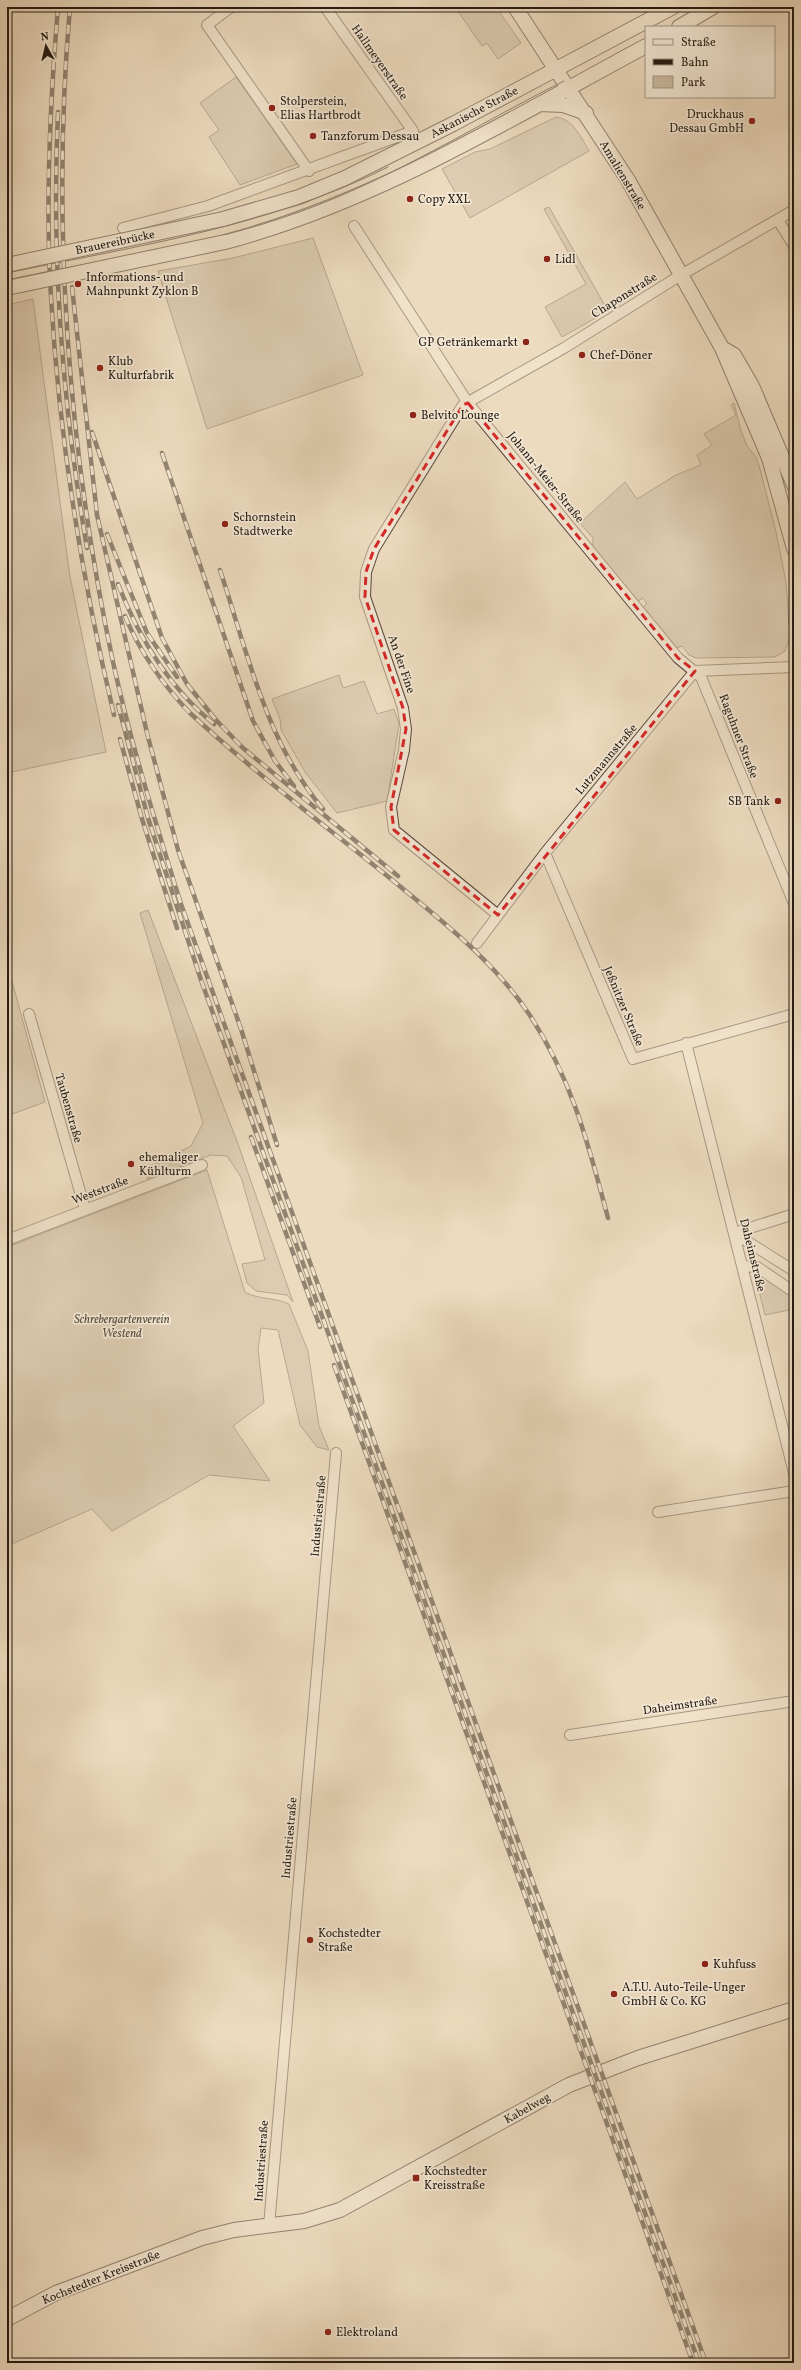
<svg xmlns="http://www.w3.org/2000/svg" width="801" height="2370" font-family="Vollkorn,serif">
	<rect width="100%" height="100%" fill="#eddbbf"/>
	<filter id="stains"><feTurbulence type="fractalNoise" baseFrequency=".005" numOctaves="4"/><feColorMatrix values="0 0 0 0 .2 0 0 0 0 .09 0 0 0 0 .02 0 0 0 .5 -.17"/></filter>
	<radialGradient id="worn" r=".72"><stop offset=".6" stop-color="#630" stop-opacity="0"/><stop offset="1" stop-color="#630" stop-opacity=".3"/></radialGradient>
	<path fill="#cbbaa2" stroke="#786a5a" d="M455,7H496L521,43L498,59L487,43L482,46Z
		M236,77L297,164L240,185L209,137L219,130L200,103Z
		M556,117C573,119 581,137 589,151L470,218L442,169L475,152L490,149Z
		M549,207L608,311L562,337L545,307L586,284L544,209Z
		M313,238L363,375L207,429L158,271L233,258Z
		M33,299L70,577L106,752L7,773V305Z
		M734,403L741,431L747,446L756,457L760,469L776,532L786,582L790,637L785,651L775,657L696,658L689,655L682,646L677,648L643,607L647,604L643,598L638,601L593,549V538L580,523L625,482L637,499L676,475L701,465L697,455L712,445L704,434L736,415L731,405Z
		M339,675L343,688L364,681L377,714L394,709L399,724L387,801L337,813L305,772L281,730L280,719L272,699Z
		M148,910L238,1144L293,1302L287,1295L256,1291L247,1283L242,1264L265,1260L241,1177L227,1156L211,1155L147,1179L151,1166L191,1146L203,1123L140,913Z
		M7,963L45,1102L7,1116Z
		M207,1170L245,1292C259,1300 275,1297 289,1304L308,1351L319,1426L329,1450L317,1447L300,1425L278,1330L261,1328L258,1349L264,1403L233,1426L270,1481L209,1475L112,1531L92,1509L7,1546V1247Z
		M760,1273L794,1296V1309L765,1315L755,1275Z"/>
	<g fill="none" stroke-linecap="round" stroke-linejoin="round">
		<g stroke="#574b3e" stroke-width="12">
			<path id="street" d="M231,7L207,25L309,171
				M778,220L794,246
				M354,226L468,403L678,658L701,677L793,901
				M123,228L208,206L413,131L325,7
				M545,853L633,1059L794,1014
				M498,915L394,830L391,807L404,750L406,729L403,708L365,597L366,572L374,549L463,405L564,348L681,275L794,210
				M477,943L545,853L695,671L794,667
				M29,1014L85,1209
				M686,1043L794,1473
				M734,1233L794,1271
				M734,1233L794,1214
				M7,1240L202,1165
				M742,1266L757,1267L794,1292
				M658,1512L794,1491
				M570,1735L794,1701
				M269,2226L336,1453"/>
		</g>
		<g stroke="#251b13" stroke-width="16">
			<path id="secondary" d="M515,7L628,180L722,348L769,458L794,549
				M679,27L713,7
				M540,104L563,105L586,113
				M223,219L299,197L345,178L453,124L673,7
				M225,242C376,202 510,119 646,46
				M722,348L734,355L752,386L794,485
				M7,2319L56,2293L202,2238L234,2230L304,2221L340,2210L569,2085L638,2058L794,2009"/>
		</g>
		<use href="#street" stroke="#f3e8d5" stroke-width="10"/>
		<use href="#secondary" stroke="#f3e8d5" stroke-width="14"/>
		<path stroke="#251b13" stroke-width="1" d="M7,273C136,246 269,227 388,167
			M7,280C103,259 206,246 299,212C392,179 476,125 564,81"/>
		<g stroke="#251b13" stroke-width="4.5">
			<path id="rail" d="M58,7C50,103 45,201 51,297C59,438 82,579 114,715
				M70,7C51,223 68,450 113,662C131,744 156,824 181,904L706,2363
				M58,112C51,260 62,401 87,548
				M72,287L97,515L147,733L178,850L241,1029L277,1145
				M92,432L162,638L187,684L216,720L243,748L398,876
				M162,453L253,721L275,761L294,786
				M107,534L147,633L177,677
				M220,570C247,651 266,742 323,809
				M118,584C139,638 168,687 214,724
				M125,616C140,652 163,685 190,713C257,775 331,830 402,888C448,926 495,963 529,1014C572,1079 588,1143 608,1218
				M118,705L148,818L201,980L699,2363
				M120,739L142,819L177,928
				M251,1137L320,1327
				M334,1365L693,2363"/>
		</g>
		<use href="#rail" stroke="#f3e8d5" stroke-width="3" stroke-dasharray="9" stroke-linecap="butt"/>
		<g stroke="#251b13" stroke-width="16" stroke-linecap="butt">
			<path id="secondary-bridge" d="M7,265L223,219
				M7,288L225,242"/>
		</g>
		<use href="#secondary-bridge" stroke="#f3e8d5" stroke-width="14"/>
	</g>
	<path d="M0 0H801V2370H0ZM468,403L678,658L695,671L498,915L394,830L391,807L406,729L403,708L365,597L366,572L374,549L463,405Z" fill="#eddbbf" fill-opacity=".55" fill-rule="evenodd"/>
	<path fill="none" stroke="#d62828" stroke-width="3" stroke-dasharray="8 5" stroke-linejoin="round" d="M468,403L678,658L695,671L498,915L394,830L391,807L406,729L403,708L365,597L366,572L374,549L463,405Z"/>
	<g fill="#8f2418" stroke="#f3e8d5" stroke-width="1.5">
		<circle cx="272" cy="108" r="4"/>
		<circle cx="752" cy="121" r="4"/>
		<circle cx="313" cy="136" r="4"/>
		<circle cx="410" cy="199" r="4"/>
		<circle cx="547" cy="259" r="4"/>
		<circle cx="78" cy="284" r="4"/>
		<circle cx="526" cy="342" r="4"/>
		<circle cx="582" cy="355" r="4"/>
		<circle cx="100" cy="368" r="4"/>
		<circle cx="413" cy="415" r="4"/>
		<circle cx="225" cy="524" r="4"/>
		<circle cx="778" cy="801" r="4"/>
		<circle cx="131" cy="1164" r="4"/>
		<circle cx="310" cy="1940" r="4"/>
		<circle cx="705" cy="1964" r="4"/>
		<circle cx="614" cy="1994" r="4"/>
		<rect x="412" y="2174" width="8" height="8" rx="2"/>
		<circle cx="328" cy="2332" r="4"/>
	</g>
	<g text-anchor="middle" stroke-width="3.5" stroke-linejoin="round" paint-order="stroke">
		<g font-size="12" fill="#251b13" stroke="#f3e8d5">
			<text transform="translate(380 62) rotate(55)" y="4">Hallmeyerstraße</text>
			<text transform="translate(474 112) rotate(-28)" y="4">Askanische Straße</text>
			<text transform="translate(623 175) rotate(59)" y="4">Amalienstraße</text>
			<text transform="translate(115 242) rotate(-12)" y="4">Brauereibrücke</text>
			<text transform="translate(624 295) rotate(-32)" y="4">Chaponstraße</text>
			<text transform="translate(546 477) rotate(51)" y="4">Johann-Meier-Straße</text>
			<text transform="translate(402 664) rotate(71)" y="4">An der Fine</text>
			<text transform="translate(739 736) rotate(69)" y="4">Raguhner Straße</text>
			<text transform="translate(606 759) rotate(-50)" y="4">Lutzmannstraße</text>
			<text transform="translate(624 1006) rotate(67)" y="4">Jeßnitzer Straße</text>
			<text transform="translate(69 1108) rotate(74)" y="4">Taubenstraße</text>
			<text transform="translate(100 1190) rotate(-21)" y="4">Weststraße</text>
			<text transform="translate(753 1255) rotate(76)" y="4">Daheimstraße</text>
			<text transform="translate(318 1516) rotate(-85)" y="4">Industriestraße</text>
			<text transform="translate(680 1705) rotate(-8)" y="4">Daheimstraße</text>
			<text transform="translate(289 1838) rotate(-85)" y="4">Industriestraße</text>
			<text transform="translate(527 2108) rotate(-29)" y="4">Kabelweg</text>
			<text transform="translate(261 2161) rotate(-86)" y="4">Industriestraße</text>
			<text transform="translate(101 2277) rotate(-22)" y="4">Kochstedter Kreisstraße</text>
		</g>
		<g font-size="12" fill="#251b13" stroke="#f3e8d5" text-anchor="start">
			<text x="280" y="105">Stolperstein,<tspan x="280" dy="14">Elias Hartbrodt</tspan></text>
			<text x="744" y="118" text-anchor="end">Druckhaus<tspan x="744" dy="14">Dessau GmbH</tspan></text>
			<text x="321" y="140">Tanzforum Dessau</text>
			<text x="418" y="203">Copy XXL</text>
			<text x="555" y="263">Lidl</text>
			<text x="86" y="281">Informations- und<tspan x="86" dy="14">Mahnpunkt Zyklon B</tspan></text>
			<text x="518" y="346" text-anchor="end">GP Getränkemarkt</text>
			<text x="590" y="359">Chef-Döner</text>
			<text x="108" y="365">Klub<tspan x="108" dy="14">Kulturfabrik</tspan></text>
			<text x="421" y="419">Belvito Lounge</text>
			<text x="233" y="521">Schornstein<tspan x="233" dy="14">Stadtwerke</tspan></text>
			<text x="770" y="805" text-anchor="end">SB Tank</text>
			<text x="139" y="1161">ehemaliger<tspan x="139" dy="14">Kühlturm</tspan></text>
			<text x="318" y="1937">Kochstedter<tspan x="318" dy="14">Straße</tspan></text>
			<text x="713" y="1968">Kuhfuss</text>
			<text x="622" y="1991">A.T.U. Auto-Teile-Unger<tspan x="622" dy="14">GmbH &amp; Co. KG</tspan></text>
			<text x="424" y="2175">Kochstedter<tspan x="424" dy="14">Kreisstraße</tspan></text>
			<text x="336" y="2336">Elektroland</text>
		</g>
		<g font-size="12" font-style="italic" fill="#574b3e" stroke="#f3e8d5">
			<text x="122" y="1323">Schrebergartenverein<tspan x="122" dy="14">Westend</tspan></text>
		</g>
	</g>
	<rect width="801" height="2370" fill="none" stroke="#eddbbf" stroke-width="24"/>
	<rect x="8" y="8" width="785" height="2354" fill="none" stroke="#251b13" stroke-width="2"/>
	<rect x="12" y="12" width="777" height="2346" fill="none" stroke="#251b13"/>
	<rect x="645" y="26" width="130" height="72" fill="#f3e8d5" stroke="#a19687"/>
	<rect x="653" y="39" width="20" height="6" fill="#f3e8d5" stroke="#a19687"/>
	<text x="681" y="46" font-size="12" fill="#251b13">Straße</text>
	<rect x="653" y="59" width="20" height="6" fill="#251b13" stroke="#a19687"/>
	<text x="681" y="66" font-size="12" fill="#251b13">Bahn</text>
	<rect x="653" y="76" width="20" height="12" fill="#cbbaa2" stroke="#a19687"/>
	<text x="681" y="86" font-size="12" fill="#251b13">Park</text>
	<g transform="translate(46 46) rotate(352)" stroke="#f3e8d5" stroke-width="3" paint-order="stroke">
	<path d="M0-3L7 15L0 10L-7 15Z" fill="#251b13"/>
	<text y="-6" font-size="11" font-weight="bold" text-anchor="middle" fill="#251b13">N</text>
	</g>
	<rect width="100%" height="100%" filter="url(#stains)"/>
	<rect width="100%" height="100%" fill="url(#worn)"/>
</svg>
